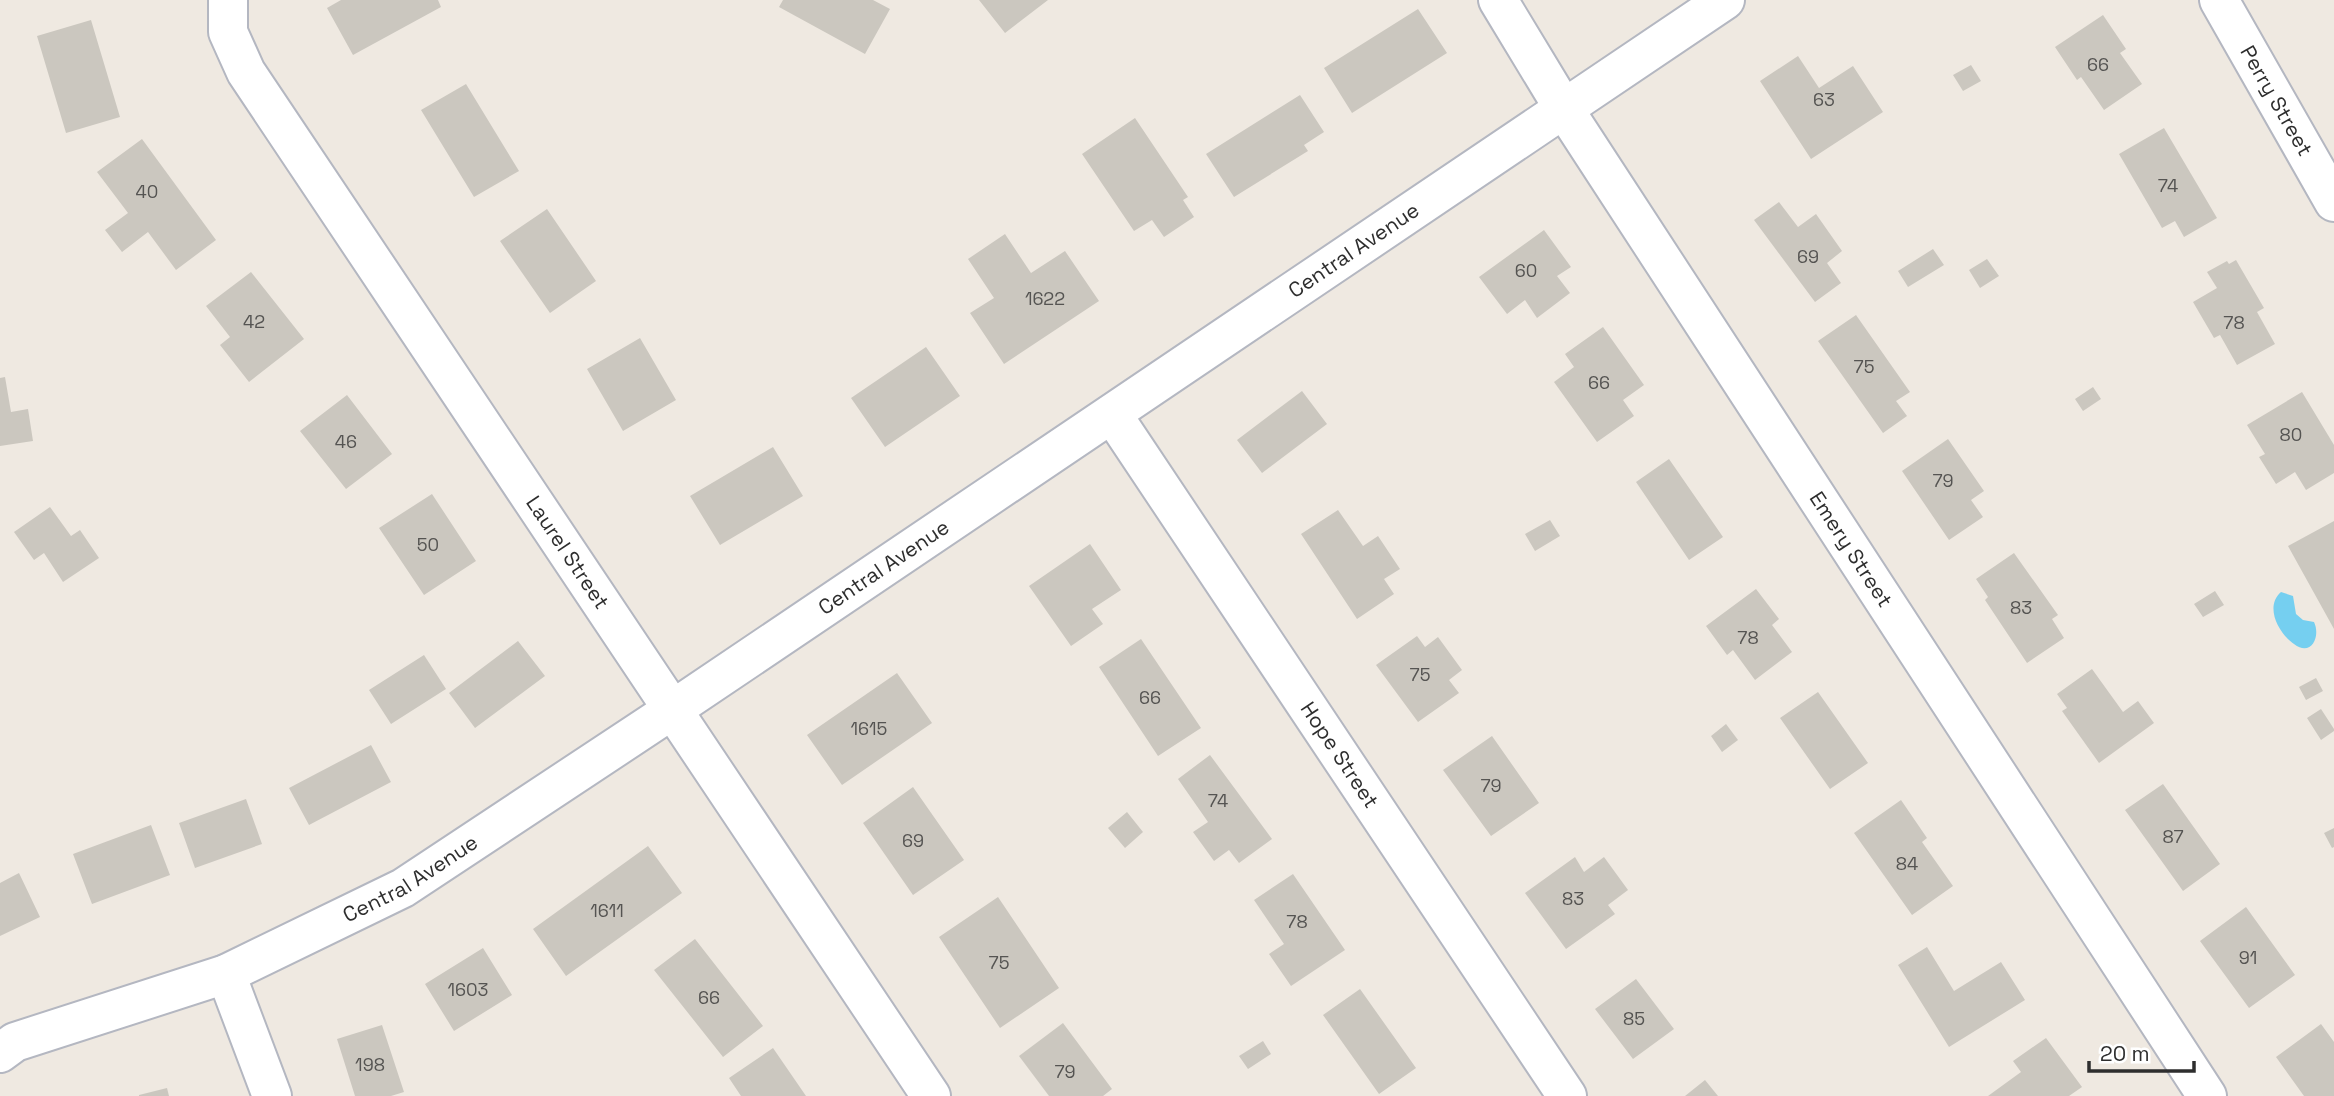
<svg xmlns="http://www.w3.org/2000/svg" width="2334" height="1096" font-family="'Space Grotesk',sans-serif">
	<rect width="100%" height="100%" fill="#efe9e1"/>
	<path fill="#75cff0" d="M2281,592L2293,596L2296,614L2303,620L2314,622C2321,637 2311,657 2294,644C2279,634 2264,607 2281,592Z"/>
	<path fill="#cbc7bf" d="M341,0H438L441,7L353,55L327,8Z
		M783,0H873L890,9L865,54L779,7Z
		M979,0H1048L1005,33Z
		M1418,9L1447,53L1352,113L1324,68Z
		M2103,15L2126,49L2120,53L2142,84L2104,110L2081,77L2077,80L2055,47Z
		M91,20L120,117L66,133L37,36Z
		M1798,56L1819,88L1853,66L1883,112L1811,159L1760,81Z
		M1971,65L1981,81L1963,91L1953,75Z
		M466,84L519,171L474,197L421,110Z
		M1300,95L1324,132L1304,145L1308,151L1234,197L1206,154Z
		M1135,118L1188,197L1183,200L1194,217L1164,237L1152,220L1134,231L1082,154Z
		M2164,128L2217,218L2184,237L2175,221L2162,228L2119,154Z
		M142,139L216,240L176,270L148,232L122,252L105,230L128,213L97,172Z
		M1779,202L1798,227L1816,214L1842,251L1827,263L1841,283L1815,302L1754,220Z
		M547,209L596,281L550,313L500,241Z
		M1544,230L1571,267L1557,276L1570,293L1537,318L1525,300L1507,314L1479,277Z
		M1005,234L1031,273L1065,251L1099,301L1004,364L970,313L994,298L968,259Z
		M1933,249L1944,265L1908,287L1898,271Z
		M1987,259L1999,276L1980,288L1969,270Z
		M2236,260L2264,308L2257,312L2275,344L2237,365L2220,335L2214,338L2193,302L2217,288L2207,272L2227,261L2229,264Z
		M251,272L304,339L249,382L220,345L230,337L206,306Z
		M1856,315L1910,392L1896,401L1907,416L1883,433L1818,341Z
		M1603,327L1644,385L1623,400L1634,416L1597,442L1554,382L1574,367L1565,354Z
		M640,338L676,400L623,431L587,369Z
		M926,347L960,396L885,447L851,398Z
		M5,377L11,412L28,409L33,441L0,446V378Z
		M2093,387L2101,399L2083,411L2075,399Z
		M1302,391L1327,424L1262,473L1237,440Z
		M2302,392L2334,445V473L2306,490L2295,472L2276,484L2259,457L2265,454L2247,425Z
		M347,395L392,454L346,489L300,431Z
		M1948,439L1984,491L1971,500L1983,517L1949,540L1902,471Z
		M773,447L803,496L720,545L690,496Z
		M1669,459L1723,537L1689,560L1636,482Z
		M432,494L476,561L424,595L379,528Z
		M50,507L71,536L80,530L99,558L63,582L44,553L34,560L14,532Z
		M1338,510L1363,546L1378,536L1400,569L1384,579L1394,594L1357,619L1301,534Z
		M1550,520L1560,536L1535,551L1525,534Z
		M2334,521V629L2288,546Z
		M1090,544L1121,590L1092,609L1103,624L1071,646L1029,586Z
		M2014,553L2058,615L2052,619L2064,638L2027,663L1985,600L1988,597L1976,579Z
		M1756,589L1779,619L1772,625L1792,652L1755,680L1733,650L1727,655L1706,626Z
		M2215,591L2224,605L2203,617L2194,604Z
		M1417,636L1425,647L1438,637L1462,670L1449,680L1459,693L1418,722L1376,665Z
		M1141,639L1201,728L1158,756L1099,667Z
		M518,641L545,676L475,728L449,693Z
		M424,655L446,689L391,724L369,690Z
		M2092,669L2123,712L2138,701L2154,723L2099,763L2062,711L2067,708L2057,694Z
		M897,673L932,723L842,785L807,735Z
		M2316,678L2323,691L2306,700L2299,687Z
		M1818,692L1868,763L1830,789L1780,718Z
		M2321,709L2334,729V731L2321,740L2307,718Z
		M1726,724L1738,740L1722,752L1711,736Z
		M1492,736L1539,803L1491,836L1443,770Z
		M371,745L391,782L309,825L289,788Z
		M1210,755L1272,839L1239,863L1229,850L1214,861L1193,832L1208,822L1178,779Z
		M2163,784L2220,864L2183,891L2125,810Z
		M913,787L964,860L913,895L863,823Z
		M246,799L262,844L195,868L179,823Z
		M1901,800L1927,838L1922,842L1953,886L1912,915L1854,833Z
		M1127,812L1143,832L1125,848L1108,828Z
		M151,825L170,875L92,904L73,854Z
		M2334,828V847L2332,848L2324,833Z
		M648,846L682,893L566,976L533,929Z
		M1575,857L1584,872L1604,857L1628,890L1608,905L1615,914L1566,949L1525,893Z
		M19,873L40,917L0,936V883Z
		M1293,874L1345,950L1291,986L1269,954L1284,944L1254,900Z
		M998,897L1059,988L1000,1028L939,937Z
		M2246,907L2295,975L2249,1008L2200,941Z
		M695,939L763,1026L723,1057L654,970Z
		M1927,947L1954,991L2001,962L2025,1000L1949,1047L1898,965Z
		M483,948L512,995L454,1031L425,984Z
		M1636,979L1674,1029L1633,1059L1595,1009Z
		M1360,989L1416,1068L1379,1094L1323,1015Z
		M1063,1023L1112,1089L1103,1096H1049L1019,1056Z
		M2321,1024L2334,1042V1096H2304L2276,1057Z
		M382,1025L404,1092L391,1096H355L337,1039Z
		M2046,1038L2082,1087L2069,1096H1988L2021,1072L2013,1061Z
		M1263,1041L1271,1054L1248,1069L1239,1056Z
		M773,1048L806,1096H741L729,1078Z
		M1705,1080L1718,1096H1685Z
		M167,1088L169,1096H139V1095Z"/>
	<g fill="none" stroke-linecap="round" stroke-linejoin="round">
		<g stroke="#b4b7c1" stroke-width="42">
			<g id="street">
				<path id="s1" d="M228,0V32L246,72L931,1096"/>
				<path id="s2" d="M1498,0L1564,109L2207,1096"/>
				<path id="s3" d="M2219,0L2334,202"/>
				<path id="s4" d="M1112,414L1567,1096"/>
				<path d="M226,974L272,1096"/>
			</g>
		</g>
		<g stroke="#b4b7c1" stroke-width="42">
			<g id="secondary">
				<path id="s5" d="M0,1053L15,1042L226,974L403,888L672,710L1725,0"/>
			</g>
		</g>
		<use href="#street" stroke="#fff" stroke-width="38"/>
		<use href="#secondary" stroke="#fff" stroke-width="38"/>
	</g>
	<g text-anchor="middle" stroke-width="7" stroke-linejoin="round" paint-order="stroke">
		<g font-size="18" fill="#555452">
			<text x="2098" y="71">66</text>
			<text x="1824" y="106">63</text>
			<text x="2168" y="192">74</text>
			<text x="147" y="198">40</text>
			<text x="1808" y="263">69</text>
			<text x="1526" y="277">60</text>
			<text x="1045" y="305">1622</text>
			<text x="254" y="328">42</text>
			<text x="2234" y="329">78</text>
			<text x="1864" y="373">75</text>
			<text x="1599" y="389">66</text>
			<text x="2291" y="441">80</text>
			<text x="346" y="448">46</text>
			<text x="1943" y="487">79</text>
			<text x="428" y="551">50</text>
			<text x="2021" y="614">83</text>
			<text x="1748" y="644">78</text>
			<text x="1420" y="681">75</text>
			<text x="1150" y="704">66</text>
			<text x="869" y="735">1615</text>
			<text x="1491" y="792">79</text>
			<text x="1218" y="807">74</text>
			<text x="2173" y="843">87</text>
			<text x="913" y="847">69</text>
			<text x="1907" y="870">84</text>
			<text x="1573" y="905">83</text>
			<text x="607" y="917">1611</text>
			<text x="1297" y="928">78</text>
			<text x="2248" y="964">91</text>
			<text x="999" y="969">75</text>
			<text x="468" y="996">1603</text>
			<text x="709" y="1004">66</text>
			<text x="1634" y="1025">85</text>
			<text x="370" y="1071">198</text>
			<text x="1065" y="1078">79</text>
		</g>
		<g font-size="21" fill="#2e2e2e" stroke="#fff">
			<text dy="7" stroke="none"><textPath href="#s3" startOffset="116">Perry Street</textPath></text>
			<text dy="7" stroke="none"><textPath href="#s5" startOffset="1582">Central Avenue</textPath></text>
			<text dy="7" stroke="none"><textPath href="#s2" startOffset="653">Emery Street</textPath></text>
			<text dy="7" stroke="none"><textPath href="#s1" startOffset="654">Laurel Street</textPath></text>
			<text dy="7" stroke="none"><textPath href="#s5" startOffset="1015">Central Avenue</textPath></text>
			<text dy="7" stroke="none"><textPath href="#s4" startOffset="410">Hope Street</textPath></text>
			<text dy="7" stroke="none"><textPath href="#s5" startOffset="448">Central Avenue</textPath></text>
		</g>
	</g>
	<path d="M2089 1061v10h105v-10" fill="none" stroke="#2e2e2e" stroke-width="3.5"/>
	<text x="2100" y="1061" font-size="21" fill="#2e2e2e" stroke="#ffffff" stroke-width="5" paint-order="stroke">20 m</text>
</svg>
